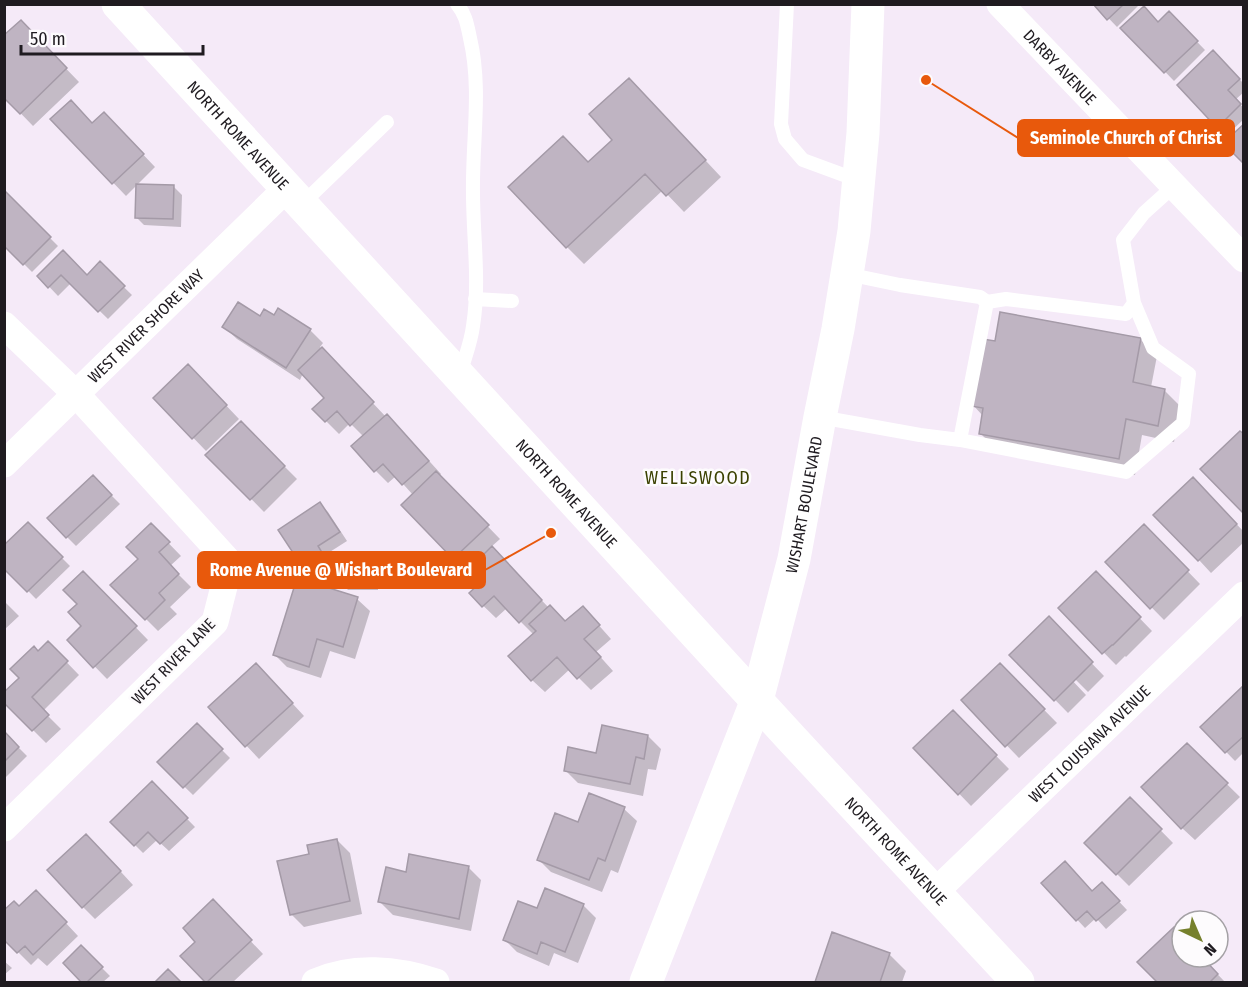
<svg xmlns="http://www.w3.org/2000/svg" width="1248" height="987" font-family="'Fira Sans Condensed',sans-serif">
	<rect width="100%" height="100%" fill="#f5eaf8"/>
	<path fill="#0003" d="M1095,4H1140L1117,27Z
		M1169,13L1205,50L1174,81L1123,28L1158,23Z
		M21,22L79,82L33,126L4,96Z
		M1221,60L1244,84V92L1235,100L1244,108V119L1227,135L1179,85Z
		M646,97L721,177L684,212L663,190L584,264L567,247L588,163L614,140Z
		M52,119L117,127L155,167L126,196Z
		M173,186L182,195L181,227L144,225L136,217Z
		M5,193L58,246L32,272L4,244Z
		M63,252L87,277L100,264L132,295L108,319L71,283L58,296L39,276Z
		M275,317L310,330L323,343L320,347L386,417L400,429L441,474L439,476L500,539L491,547L549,608L566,623L595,621L611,639L596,652L613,671L591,690L570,669L545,692L532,680L534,635L507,608L496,618L471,594L483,582L470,568L467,571L403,505L413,495L396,476L388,483L376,471L364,437L350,423L339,434L314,409L326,398L303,373L300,380L237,339L224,327L261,319Z
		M1140,339L1157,356L1151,387L1164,390L1181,407L1174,442L1142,435L1135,475L997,450L980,433L983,416L973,405L996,343Z
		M201,379L239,419L206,451L155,398Z
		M241,423L297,479L264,512L208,455Z
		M93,477L120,504L76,546L49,519Z
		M1206,492L1244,532V542L1211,573L1199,560Z
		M320,504L328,512L347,541L325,555L333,568L315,579L307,570L280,530Z
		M28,524L70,566L36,599L4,566Z
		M151,525L181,556L170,566L191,587L170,607L177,614L158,631L112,585L140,559Z
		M1144,526L1200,584L1164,620L1107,562Z
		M369,555L378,563V590H348L340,582Z
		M83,573L148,640L107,679L69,640L83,626L79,604Z
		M1096,573L1152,631L1126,657L1125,656L1116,665L1060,608Z
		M357,599L370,611L355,659L330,651L321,678L287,667L275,655Z
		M4,601L19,616L4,630Z
		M1048,618L1104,676L1088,692L1070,674L1068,676L1086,695L1068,713L1011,655Z
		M48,643L79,675L43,711L61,729L46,743L4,701L38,653Z
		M1000,665L1057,723L1019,758L963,700Z
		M269,678L304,716L259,759L210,707Z
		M1244,687V752L1235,761L1202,727Z
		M953,712L1009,769L971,806L915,748Z
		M197,725L230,758L193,795L159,762Z
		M4,733L27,756L4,779Z
		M648,736L661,749L656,770L648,769L643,796L578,783L565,770L598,755Z
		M1187,745L1240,797L1195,840L1182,828Z
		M152,783L195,827L169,851L157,840L143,853L112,822Z
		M1130,799L1173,843L1129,886L1086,843Z
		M624,809L637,821L618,873L611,870L602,892L551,872L538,859L579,824Z
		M337,840L350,853L362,914L304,927L291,914Z
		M99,848L133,885L95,919L83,907Z
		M469,868L481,880L471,931L393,915L380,902L407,873Z
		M1043,883L1092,892H1110L1127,910L1106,929L1096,918L1085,928Z
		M49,905L78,936L47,966L38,958L31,965L4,938L19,908Z
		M583,905L596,918L578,963L554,953L549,966L517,952L504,939L538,910Z
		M225,914L263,954L233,982H207L182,956Z
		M833,934L890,955L906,971L902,982H817Z
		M1182,937V957H1201L1225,982H1159L1139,962Z
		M81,947L110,976L103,982H83L65,963Z
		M4,961L12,968L4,975Z"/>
	<path fill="#bfb4c2" stroke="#a49aa7" stroke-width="1.5" d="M1093,4H1124L1107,20Z
		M1144,6L1158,22L1169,11L1198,41L1164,73L1120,28Z
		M21,20L67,68L20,114L4,98V35Z
		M1213,50L1240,79L1228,90L1241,104L1217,128L1177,85Z
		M629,78L706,160L666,196L645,174L566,248L508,187L563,136L588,162L612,140L589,114Z
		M71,100L92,123L104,112L144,154L112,184L50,119Z
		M1244,124V164L1223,143Z
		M136,184L174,185L173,219L135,218Z
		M5,191L51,237L23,265L4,246Z
		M63,250L87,275L100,261L125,286L98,312L61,275L48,288L37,276Z
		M238,302L260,316L264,309L274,315L278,308L311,329L286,368L222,327Z
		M1000,312L1141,338L1133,382L1165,389L1158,426L1126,419L1119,459L979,434L983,408L971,406L983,339L995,341Z
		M322,347L374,402L350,426L337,411L325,422L312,409L324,398L298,370Z
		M188,364L227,405L192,439L153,398Z
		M387,414L429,461L402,485L383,464L374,472L351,446Z
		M241,421L285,466L250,500L205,455Z
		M1240,431L1244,434V514L1200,469Z
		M436,471L489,525L453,559L401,505Z
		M93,475L112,495L66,538L47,518Z
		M1193,477L1237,524L1198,561L1153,515Z
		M320,502L340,532L318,546L326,559L305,571L278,530Z
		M28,522L63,557L27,592L4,569V545Z
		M151,523L170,542L159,552L179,574L159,593L165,600L145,620L110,585L138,559L126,547Z
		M1144,524L1189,570L1150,609L1105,562Z
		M492,546L542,600L519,623L494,596L482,607L469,593L481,582L469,569Z
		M83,571L137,626L93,668L67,640L81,626L68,612L77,604L63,590Z
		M1096,571L1141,617L1113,645H1112L1102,654L1058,608Z
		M297,578L358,597L343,647L317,639L309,667L273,655Z
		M550,605L565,621L583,606L600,625L584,639L601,657L577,679L557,657L531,681L508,656L536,631L529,624Z
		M1049,616L1093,662L1054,701L1009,655Z
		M48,641L68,661L32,697L49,715L32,731L4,703V692L19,678L10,669L34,646L38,651Z
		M256,663L293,703L245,747L208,707Z
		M1000,663L1045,709L1005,747L961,700Z
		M1244,685V736L1225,753L1200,727Z
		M953,710L997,755L958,795L913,748Z
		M197,723L223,749L183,788L157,762Z
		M602,725L648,735L644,759L636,757L630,784L564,771L568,747L596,753Z
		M4,731L19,747L4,762Z
		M1187,743L1228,783L1181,829L1141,787Z
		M152,781L188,818L160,844L148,832L134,846L110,822Z
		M589,793L625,807L605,861L598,858L589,880L537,860L555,813L578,822Z
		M1130,797L1162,829L1116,875L1084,843Z
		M86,834L121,871L82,908L47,870Z
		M337,839L350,901L290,915L277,861L309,854L307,845Z
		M409,854L469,866L459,919L378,902L386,867L406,872Z
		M1065,861L1092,891L1102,882L1120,901L1096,921L1087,911L1076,921L1041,883Z
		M545,888L584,904L565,952L541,942L537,954L503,940L518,901L537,908Z
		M36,890L67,922L33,955L25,946L17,953L4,940V910L14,901L19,906Z
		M213,899L252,940L207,982H205L180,956L195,942L183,928Z
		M1174,927L1182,935V957H1202L1218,974L1210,982H1157L1137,962Z
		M832,932L890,953L880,982H815Z
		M81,945L103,967L87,982H81L63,963Z
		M168,969L181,982H155Z"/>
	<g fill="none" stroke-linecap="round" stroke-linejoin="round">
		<path stroke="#fff" stroke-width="14" d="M457,4C466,15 467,24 470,38C482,89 472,141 473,193C473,237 480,282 473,326C471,343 464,359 460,375
			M787,4L781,124L785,139L803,160L860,181
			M302,204L387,122
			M475,299L512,301
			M987,302L1006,299L1126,314L1134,303L1123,240L1144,213L1174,186
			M820,417L920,435L960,440L987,302L980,297L900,285L847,274
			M960,440L1126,472L1183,423L1189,374L1153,348L1134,303"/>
		<g stroke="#fff" stroke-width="27">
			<path id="s1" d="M1000,4L1244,259"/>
			<path d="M4,325L76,394L230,563L215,622L4,828"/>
			<path id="s2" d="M4,464L287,188"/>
			<path id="s3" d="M935,892L1244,595"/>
			<path d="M315,982C353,965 397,969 436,982"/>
		</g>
		<g stroke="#fff" stroke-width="33">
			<path id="s4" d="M118,4L792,739L1018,982"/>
			<path id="s5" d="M646,982L757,700L794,559L820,417L838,329L854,231L863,133L868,4"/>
		</g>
	</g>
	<g text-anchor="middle" stroke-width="5" stroke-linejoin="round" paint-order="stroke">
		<g font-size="16" fill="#1f1b20" stroke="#fdfbfd">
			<text dy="6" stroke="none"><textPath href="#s1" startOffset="87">DARBY AVENUE</textPath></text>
			<text dy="6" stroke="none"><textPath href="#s4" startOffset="178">NORTH ROME AVENUE</textPath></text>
			<text dy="6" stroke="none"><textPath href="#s2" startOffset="198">WEST RIVER SHORE WAY</textPath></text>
			<text dy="6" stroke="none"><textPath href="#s4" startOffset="664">NORTH ROME AVENUE</textPath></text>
			<text dy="6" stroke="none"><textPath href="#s5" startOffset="504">WISHART BOULEVARD</textPath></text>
			<text transform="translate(173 661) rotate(-46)" y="6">WEST RIVER LANE</text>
			<text dy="6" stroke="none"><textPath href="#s3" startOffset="214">WEST LOUISIANA AVENUE</textPath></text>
			<text dy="6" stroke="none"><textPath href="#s4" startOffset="1150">NORTH ROME AVENUE</textPath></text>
		</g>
		<g font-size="18" letter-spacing="1.5" fill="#3b4102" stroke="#fdfbfd">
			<text x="698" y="484">WELLSWOOD</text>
		</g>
	</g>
	<path fill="none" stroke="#e8590c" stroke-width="2" d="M926 80L1018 138M551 533L485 570"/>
	<g fill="#e8590c" stroke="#fdfbfd" stroke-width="2">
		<circle cx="926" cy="80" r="6"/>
		<circle cx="551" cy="533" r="6"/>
	</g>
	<g fill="#e8590c" stroke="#e8590c" stroke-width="2">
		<rect x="1018" y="120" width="216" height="36" rx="6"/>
		<rect x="198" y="552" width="287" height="36" rx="6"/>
	</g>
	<g font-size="18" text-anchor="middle" font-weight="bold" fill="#fff">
		<text x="1126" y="144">Seminole Church of Christ</text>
		<text x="341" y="576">Rome Avenue @ Wishart Boulevard</text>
	</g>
	<rect width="1248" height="987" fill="none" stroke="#1f1b20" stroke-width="12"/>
	<g transform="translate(1200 939) rotate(136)"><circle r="28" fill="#fdfbfd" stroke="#a4a1a5" stroke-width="1.5"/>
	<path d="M0-4.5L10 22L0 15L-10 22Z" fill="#76802c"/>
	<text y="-9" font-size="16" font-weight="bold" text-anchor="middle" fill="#1f1b20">N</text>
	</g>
	<path d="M21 45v9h182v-9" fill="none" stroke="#1f1b20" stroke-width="3"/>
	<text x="30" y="45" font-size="18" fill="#1f1b20" stroke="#fdfbfd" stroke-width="4.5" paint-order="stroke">50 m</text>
</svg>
